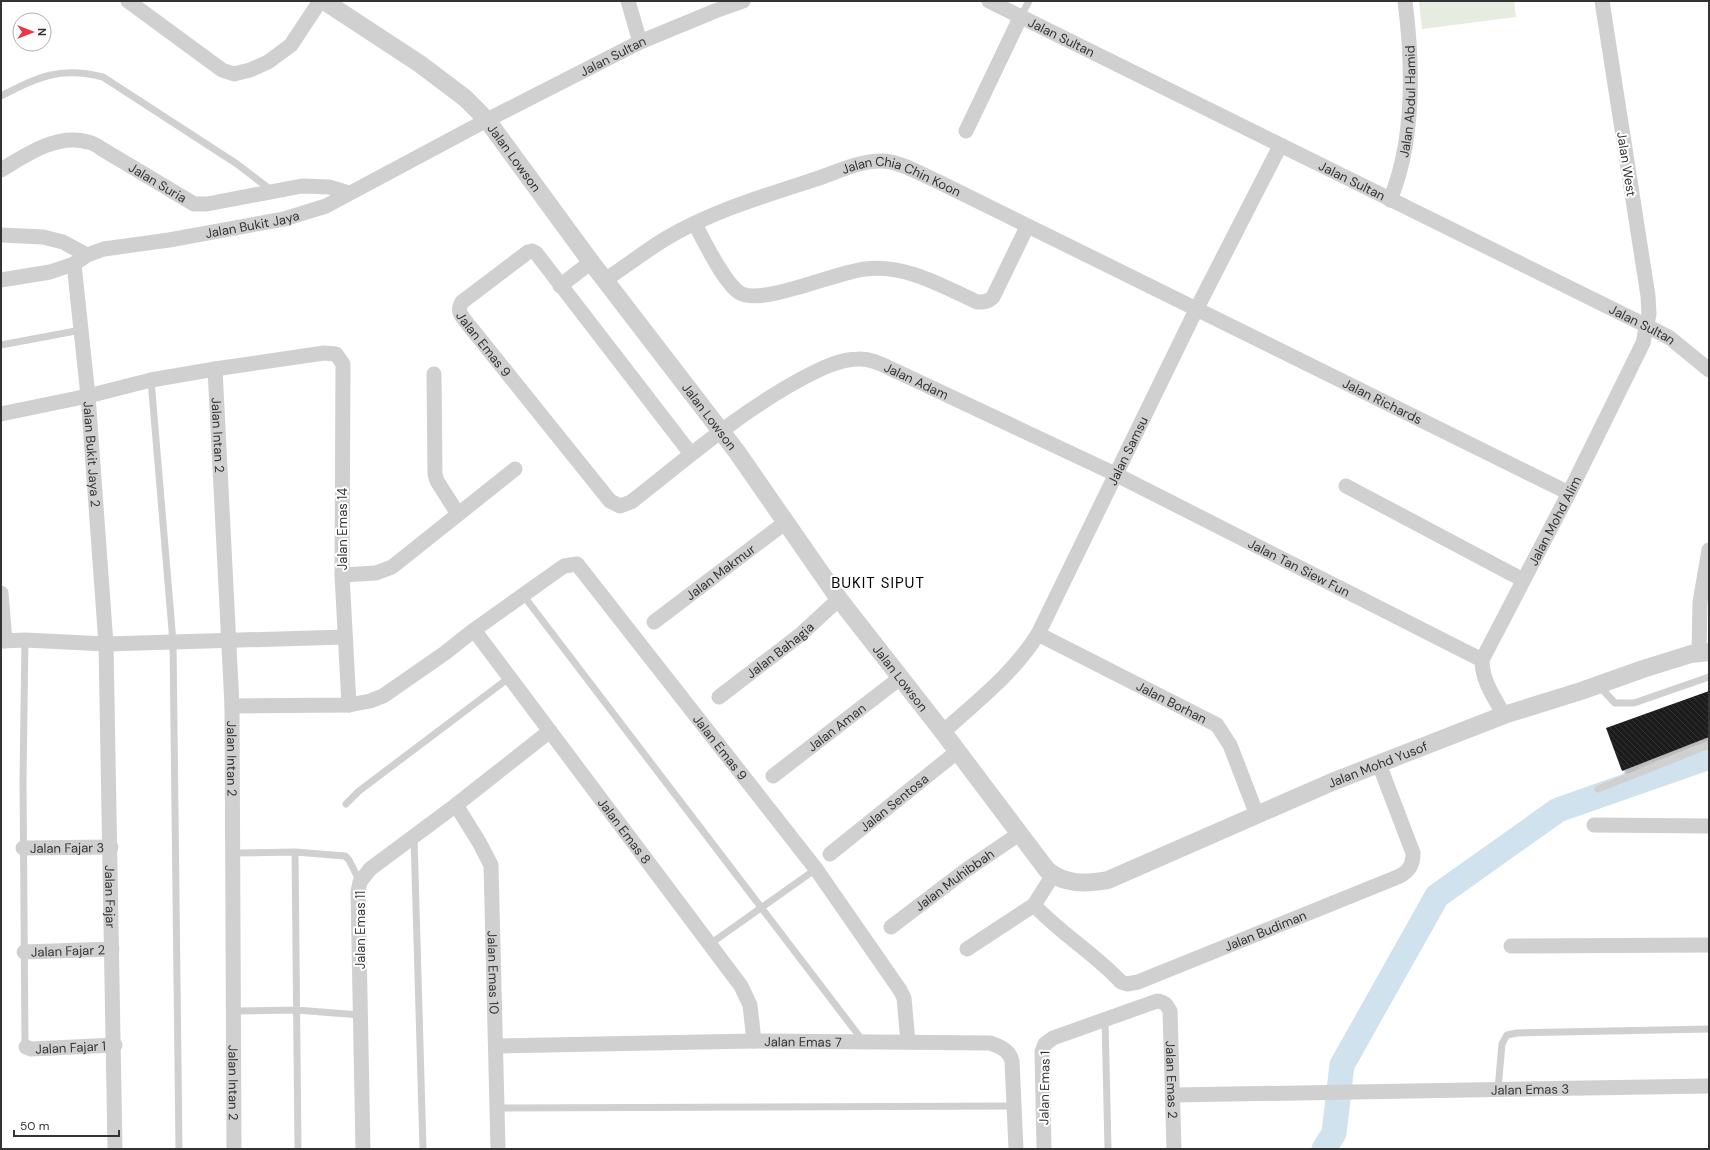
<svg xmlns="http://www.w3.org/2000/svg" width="1710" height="1150" font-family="'DM Sans',sans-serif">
	<defs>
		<pattern id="building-back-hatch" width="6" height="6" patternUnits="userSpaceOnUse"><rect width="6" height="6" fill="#1a1a1a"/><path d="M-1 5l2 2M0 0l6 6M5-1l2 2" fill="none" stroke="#333"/></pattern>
		<filter id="shadow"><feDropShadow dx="3.5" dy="3.5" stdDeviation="1" flood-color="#0004"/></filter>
	</defs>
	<rect width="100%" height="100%" fill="#fff"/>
	<path fill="#e6ecdf" d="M1419,1H1514L1516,17L1422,29Z"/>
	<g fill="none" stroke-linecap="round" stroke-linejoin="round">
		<path stroke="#cfe2ee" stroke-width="25" d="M1324,1149L1334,1133L1342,1065L1437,896L1558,810L1709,757"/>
	</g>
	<path fill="url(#building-back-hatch)" filter="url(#shadow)" d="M1709,691V737L1622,771L1606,728Z"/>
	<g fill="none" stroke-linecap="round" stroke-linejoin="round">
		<path stroke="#d0d0d0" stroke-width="7" d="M1021,16L1029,1
			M1,96C38,77 60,66 103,77L237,164L271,190
			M1,345L81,330
			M151,380L173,642L179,1149
			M523,595L863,1041
			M25,640L23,780L25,1043L26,1047
			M1598,685L1615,703H1634L1709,677
			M1598,789L1709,745
			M346,804L359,791L510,677
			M414,837L423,1149
			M295,852L298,1149
			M233,853L295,852L345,856L349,860L360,882
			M710,944L816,869
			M234,1011L296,1010L360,1015
			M1105,1020L1108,1149
			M1498,1089L1502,1044L1507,1035L1517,1033L1709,1029
			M497,1108L1014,1106"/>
		<g stroke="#d0d0d0" stroke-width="15">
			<path d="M128,1L222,70L234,74L250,70L268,62L291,45L320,1"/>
			<path d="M628,1L640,42"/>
			<path id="s1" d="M989,1L1647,326L1670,338L1709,370"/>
			<path d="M966,131L1021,16"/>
			<path id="s2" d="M1,170C26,155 57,133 88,142C93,143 98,146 102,149L194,204H207L302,186L329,187L349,193"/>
			<path id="s3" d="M1390,200C1415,140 1413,64 1405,1"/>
			<path d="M695,224C704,241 726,287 742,294C765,304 837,272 865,269C906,264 942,286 977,302C984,302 988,302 993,297L1027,227"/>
			<path d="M1,235L43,237L63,242L87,255"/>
			<path id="s4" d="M74,264L88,396L106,644L115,1149"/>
			<path id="s5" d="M1,280L50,272L74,264L87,255L104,249L169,240L284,219L326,206L487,120L640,42L715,11L743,1"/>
			<path id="s6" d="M605,280C625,267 644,252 665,239C712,211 767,195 819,178C839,171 862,160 883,161C902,162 922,175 939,182L1569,493"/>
			<path d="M560,286L591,262"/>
			<path id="s7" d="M215,369L232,706L234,1149"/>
			<path d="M434,374L435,474L437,481L458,514"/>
			<path d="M1,414L88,396L151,380L215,369L324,353L336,354L343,364L342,575L349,705"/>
			<path id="s8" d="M691,454L536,253L532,251L528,252L462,302C458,309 459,312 463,318L610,501L620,506L631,502C686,459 740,412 801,379C818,370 839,359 858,359C872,358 886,367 898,372L1115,474L1482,660"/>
			<path d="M1346,486L1523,580"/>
			<path d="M342,575L376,573L392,567L515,469"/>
			<path d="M1,593L5,641"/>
			<path id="s9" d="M654,622L786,522"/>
			<path id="s10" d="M474,630L741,986L750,1005L754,1041"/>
			<path id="s11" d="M1038,634L1217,725L1230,745L1257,815"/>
			<path d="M1,641L25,640L106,644L345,637"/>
			<path d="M1699,652L1700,602L1709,550"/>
			<path id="s12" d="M719,697L800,635L839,599"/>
			<path id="s13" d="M232,706L349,705L370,701L383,696L445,653L474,630L564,566L577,564L816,869L900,990L904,998L908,1042"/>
			<path id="s14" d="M1504,715C1494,697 1482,681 1482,660L1569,493L1643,343L1649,314L1648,296L1602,1"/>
			<path id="s15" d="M943,732C976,702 1014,673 1038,634L1196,310L1280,146"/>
			<path id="s16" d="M773,776L900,678"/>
			<path id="s17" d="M456,805L479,842L491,865L498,1149"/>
			<path d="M1594,825L1709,826"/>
			<path id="s18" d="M23,848L111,847"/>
			<path id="s19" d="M830,854L958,751"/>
			<path id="s20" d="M1034,905C1061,934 1094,953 1121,982L1127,984L1138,982L1400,876C1410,870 1413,864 1413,853L1379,764"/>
			<path id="s21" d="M891,927L966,870L1019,834"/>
			<path d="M1511,946L1709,945"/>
			<path d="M967,949L1034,905L1053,875"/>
			<path id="s22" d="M24,952L112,949"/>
			<path id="s23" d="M496,1046L754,1041L990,1043C1000,1046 1010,1051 1012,1061L1016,1149"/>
			<path id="s24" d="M26,1047L31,1049L115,1045"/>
			<path id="s25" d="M1174,1095L1709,1086"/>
			<path d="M363,1149L358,892L360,882L370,869L456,805L550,731"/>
			<path id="s26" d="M1044,1149L1042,1052L1045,1044L1053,1038L1157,1001C1165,1002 1167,1005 1170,1011L1174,1149"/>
		</g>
		<path stroke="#d0d0d0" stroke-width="18" id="s27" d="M324,1L420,64L465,98L487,120L591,262L737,452L839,599L943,732L1047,870C1065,885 1086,884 1108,880L1332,782L1504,715L1581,691L1643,669L1691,654L1709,652"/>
	</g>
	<g text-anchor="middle" stroke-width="4" stroke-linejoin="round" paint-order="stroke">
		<g font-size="13" fill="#333" stroke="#fff">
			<text dy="5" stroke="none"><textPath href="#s1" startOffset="81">Jalan Sultan</textPath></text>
			<text dy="5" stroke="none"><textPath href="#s5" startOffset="659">Jalan Sultan</textPath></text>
			<text dy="5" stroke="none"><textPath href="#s3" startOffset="101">Jalan Abdul Hamid</textPath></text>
			<text dy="5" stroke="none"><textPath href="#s27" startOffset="249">Jalan Lowson</textPath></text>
			<text transform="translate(1627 164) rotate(81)" y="5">Jalan West</text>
			<text dy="5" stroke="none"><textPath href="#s1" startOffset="405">Jalan Sultan</textPath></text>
			<text dy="5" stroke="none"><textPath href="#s2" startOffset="175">Jalan Suria</textPath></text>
			<text dy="5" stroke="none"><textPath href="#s6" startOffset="326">Jalan Chia Chin Koon</textPath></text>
			<text dy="5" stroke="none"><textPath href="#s5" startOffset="259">Jalan Bukit Jaya</textPath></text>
			<text dy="5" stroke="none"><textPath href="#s1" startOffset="729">Jalan Sultan</textPath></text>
			<text dy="5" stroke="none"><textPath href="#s8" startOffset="396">Jalan Emas 9</textPath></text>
			<text dy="5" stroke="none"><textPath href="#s8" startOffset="954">Jalan Adam</textPath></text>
			<text dy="5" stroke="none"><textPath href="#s6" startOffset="860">Jalan Richards</textPath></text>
			<text dy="5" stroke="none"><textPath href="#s27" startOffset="573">Jalan Lowson</textPath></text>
			<text dy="5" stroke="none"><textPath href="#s7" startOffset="66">Jalan Intan 2</textPath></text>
			<text dy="5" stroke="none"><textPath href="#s15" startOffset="341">Jalan Samsu</textPath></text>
			<text dy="5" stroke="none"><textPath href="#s4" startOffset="191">Jalan Bukit Jaya 2</textPath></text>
			<text dy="5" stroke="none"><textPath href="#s14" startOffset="217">Jalan Mohd Alim</textPath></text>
			<text transform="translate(342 529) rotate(-90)" y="5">Jalan Emas 14</text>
			<text dy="5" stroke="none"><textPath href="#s8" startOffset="1380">Jalan Tan Siew Fun</textPath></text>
			<text dy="5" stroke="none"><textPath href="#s9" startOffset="83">Jalan Makmur</textPath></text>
			<text dy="5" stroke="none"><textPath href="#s12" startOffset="77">Jalan Bahagia</textPath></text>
			<text dy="5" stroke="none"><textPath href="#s27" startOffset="897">Jalan Lowson</textPath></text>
			<text dy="5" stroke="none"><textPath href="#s11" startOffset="150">Jalan Borhan</textPath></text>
			<text dy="5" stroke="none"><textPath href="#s16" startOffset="80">Jalan Aman</textPath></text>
			<text dy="5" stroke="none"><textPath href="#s13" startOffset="621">Jalan Emas 9</textPath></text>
			<text dy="5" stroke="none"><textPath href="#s7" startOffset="390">Jalan Intan 2</textPath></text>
			<text dy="5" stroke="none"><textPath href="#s27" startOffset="1496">Jalan Mohd Yusof</textPath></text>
			<text dy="5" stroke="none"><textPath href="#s19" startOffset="82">Jalan Sentosa</textPath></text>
			<text dy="5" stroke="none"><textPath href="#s10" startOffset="251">Jalan Emas 8</textPath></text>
			<text dy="5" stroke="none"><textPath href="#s18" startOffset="44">Jalan Fajar 3</textPath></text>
			<text dy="5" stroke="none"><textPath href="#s21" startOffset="79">Jalan Muhibbah</textPath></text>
			<text dy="5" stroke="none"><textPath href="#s4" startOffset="634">Jalan Fajar</textPath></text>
			<text transform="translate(360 930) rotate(-90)" y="5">Jalan Emas 11</text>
			<text dy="5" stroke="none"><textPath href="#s20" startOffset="271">Jalan Budiman</textPath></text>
			<text dy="5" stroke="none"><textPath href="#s22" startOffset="44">Jalan Fajar 2</textPath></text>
			<text dy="5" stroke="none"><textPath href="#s17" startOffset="177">Jalan Emas 10</textPath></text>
			<text dy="5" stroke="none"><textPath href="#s23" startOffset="307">Jalan Emas 7</textPath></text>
			<text dy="5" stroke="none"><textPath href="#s24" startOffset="45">Jalan Fajar 1</textPath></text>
			<text dy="5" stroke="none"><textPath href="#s26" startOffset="312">Jalan Emas 2</textPath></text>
			<text dy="5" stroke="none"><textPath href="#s7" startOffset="714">Jalan Intan 2</textPath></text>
			<text transform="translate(1044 1088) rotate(-89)" y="5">Jalan Emas 1</text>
			<text dy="5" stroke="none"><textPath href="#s25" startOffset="356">Jalan Emas 3</textPath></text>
		</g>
		<g font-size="15" letter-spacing="1" fill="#000" stroke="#fff">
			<text x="878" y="588">BUKIT SIPUT</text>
		</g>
	</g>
	<rect width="1710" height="1150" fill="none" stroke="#333333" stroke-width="4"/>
	<g transform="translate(32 32) rotate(90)"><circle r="19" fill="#ffffff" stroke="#adadad"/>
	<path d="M0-3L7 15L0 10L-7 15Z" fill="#e63946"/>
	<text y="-6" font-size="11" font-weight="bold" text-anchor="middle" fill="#333333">N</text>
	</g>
	<path d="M14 1130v6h105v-6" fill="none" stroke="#333333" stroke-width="2"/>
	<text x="20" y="1130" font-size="12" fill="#333333" stroke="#ffffff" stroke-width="3" paint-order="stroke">50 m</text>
</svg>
